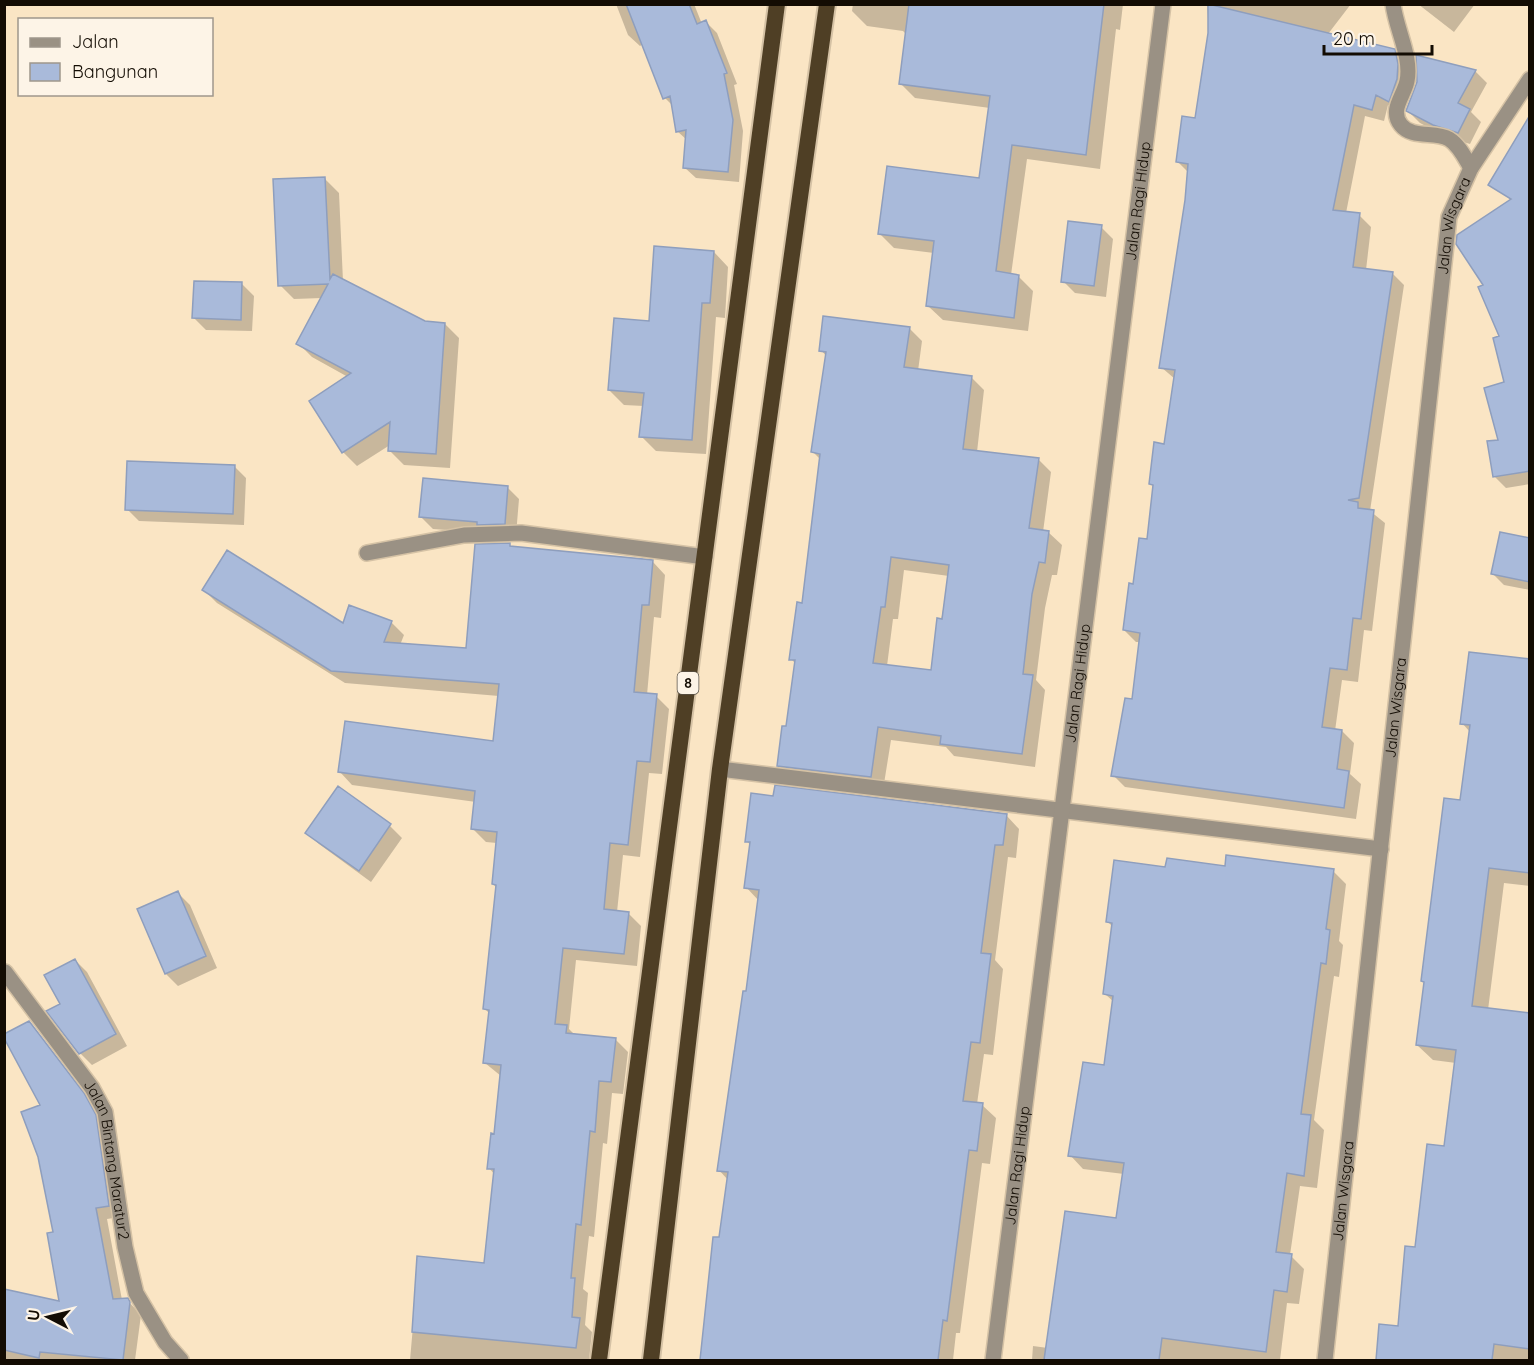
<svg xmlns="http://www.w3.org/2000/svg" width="1534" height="1365" font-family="Quicksand,sans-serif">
	<rect width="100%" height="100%" fill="#fae5c4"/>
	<path fill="#0003" fill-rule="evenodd" d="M616,4H694L702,24L706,22L717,33L737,84L734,85L743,131L739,182L696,178L684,167L687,140L677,131L673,106L665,98L643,44L640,46L628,35Z
		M853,4H1123L1120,30L1116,29L1100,169L1027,159L1011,275L1018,276L1033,291L1028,331L943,320L928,306L934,253L894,248L880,234L980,179L990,108L915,98L900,83L906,34L903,31L867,26L852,11Z
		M1207,4H1351L1328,34L1394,51L1406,63L1401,112L1388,105L1384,121L1365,116L1346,213L1359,215L1371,227L1366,270L1392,273L1404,285L1370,511L1385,523L1372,631L1364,630L1358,682L1342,680L1335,731H1342L1354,743L1350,774L1361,784L1356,819L1125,787L1113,775L1134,701L1141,642H1136L1124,630L1148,541L1154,487L1151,484L1166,445L1175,379L1161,367L1189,173L1178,162L1197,120L1209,33Z
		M1418,4H1475L1454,32Z
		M1475,71L1487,83L1471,112L1481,122L1470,144L1447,137L1420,123L1408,111Z
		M325,179L339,193L343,281L425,323L445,324L459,338L450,468L404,465L390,451V445L357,466L343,452L348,377L312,357L298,343L322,298L294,299L280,285Z
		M1530,216V484L1506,488L1494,476L1506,383L1501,337L1486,286Z
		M1101,227L1113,239L1106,297L1075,293L1063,281Z
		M714,252L728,267L725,318L716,317L706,454L656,451L641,436L644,406L624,405L609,390L650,322Z
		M242,284L254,296L252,331L206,330L194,318Z
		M909,328L922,341L918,371L971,377L984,390L977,452L1038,459L1051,472L1043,532H1048L1062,545L1057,575H1052L1045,608L1036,680L1045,690L1035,767L954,756L946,747L891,740L883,790L792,779L779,766L787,728L796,664L791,659L803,605L821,460L813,452L827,357L821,350ZM904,570L949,576L932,671L887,666L893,619H898Z
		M234,466L246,478L244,525L139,521L127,509Z
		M507,487L519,499L516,535L433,529L421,517Z
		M1530,539V590L1504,585L1493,574Z
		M509,545L512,547L653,562L665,575L661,618L654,617L647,695L656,696L669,709L662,774L649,773L640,857L623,855L617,912L628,913L641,926L637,966L576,960L569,1029L575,1035L615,1039L628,1052L623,1094L612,1093L607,1144L603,1143L594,1237L589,1236L583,1289L588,1293L585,1325L592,1332L589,1360H410L419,1258L486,1265L495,1175L489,1168L496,1135L501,1076L485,1063L490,1014L485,1009L497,888L493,884L497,843L486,842L473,829L476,802L352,785L340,772L494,743L499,696L345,683L217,603L204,590L343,625L391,622L404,635L400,645L467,650Z
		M1530,661V886L1504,883L1488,1010L1530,1014V1360H1378L1381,1325L1399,1327L1416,1248L1446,1148L1456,1063L1433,1060L1417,1045L1425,983L1422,981L1462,802L1470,732L1462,723Z
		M339,788L390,826L402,838L371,882L319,844L307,833Z
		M1006,815L1019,829L1016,858L1008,857L995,960L1003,969L993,1055L984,1054L977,1104L982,1105L996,1118L990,1164L982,1163L960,1333H956L953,1360H701L712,1275L720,1239L728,1180L719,1170L748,993L759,901L746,887L751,845L746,841Z
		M1167,868L1333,871L1346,884L1339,941L1343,945L1339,977L1334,976L1314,1120L1324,1130L1317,1188L1300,1186L1290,1255L1304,1269L1299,1304L1287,1303L1280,1360H1032L1033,1346L1048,1348L1118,1219L1124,1174L1083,1169L1070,1155L1106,1066L1114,1002L1105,994L1113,927L1107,921Z
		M178,893L190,905L217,968L178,986L166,974L139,910Z
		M75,960L87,972L127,1046L92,1065L80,1053L62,1004Z
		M29,1022L95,1106L107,1128L120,1217L107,1219L122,1300H127L141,1315L135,1360H4V1295L61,1303L42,1106Z"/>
	<path fill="#a9bada" stroke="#8e9ebd" stroke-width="1.5" fill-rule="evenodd" d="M626,4H689L697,24L706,20L727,73L724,74L733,120L728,172L683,168L686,130L676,132L670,96L663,99Z
		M909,4H1104L1086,155L1012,145L996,271L1019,275L1014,318L926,306L934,241L878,234L887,166L979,178L990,96L899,84Z
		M1208,4L1395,49L1398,64L1397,79L1389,102L1376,95L1372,110L1354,105L1333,210L1360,213L1353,267L1393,272L1359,498L1348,500L1358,502V508L1374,510L1361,619L1353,618L1347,670L1330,668L1322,727L1342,730L1337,769L1349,771L1344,808L1111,776L1125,698L1132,699L1140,633L1123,630L1129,583L1133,584L1139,538L1147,539L1153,485L1149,484L1154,442L1164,444L1175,370L1159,368L1185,200L1188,164L1176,162L1182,116L1195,118L1208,33Z
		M1416,55L1476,70L1458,103L1470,109L1458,133L1433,125L1406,111L1417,82Z
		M1530,115V471L1493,477L1487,441L1498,440L1484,388L1504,382L1493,338L1499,336L1478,287L1483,285L1456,244L1457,235L1511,199L1488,185Z
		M325,177L330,279L333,274L425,321L445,323L436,454L388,451L390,422L342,453L309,401L351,373L296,344L328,284L278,286L273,179Z
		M1068,221L1102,225L1094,286L1061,282Z
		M654,246L714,251L710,303H702L692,440L639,437L644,393L608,390L614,318L649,321Z
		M194,281L242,282L241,320L192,318Z
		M823,316L910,327L904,367L972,376L963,449L1039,458L1029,528L1049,531L1045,563L1039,562L1032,594L1023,674L1033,675L1022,754L940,744L941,736L878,727L871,777L777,766L782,726H786L795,660H789L797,602L802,603L820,454L811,452L826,352L819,351ZM891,557L949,565L942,619L937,618L931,670L873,663L881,607H885Z
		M127,461L235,465L233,514L125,510Z
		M423,478L508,486L505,524L477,525V522L419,517Z
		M1500,532L1530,538V582L1491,574Z
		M510,543V546L653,560L649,605H642L634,692L657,694L650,762L637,761L628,845L610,843L604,909L629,912L624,954L563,948L555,1024L567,1025L566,1033L616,1038L611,1082L599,1081L595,1132L590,1131L581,1225L576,1224L571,1278H575L572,1317L580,1318L576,1348L412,1332L417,1256L484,1263L494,1169H487L491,1133L494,1134L501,1065L483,1063L489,1010L483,1009L496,885L492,884L497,832L471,829L475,791L338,772L345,721L493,741L499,684L331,671L202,590L227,550L343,623L349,605L392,621L384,642L466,648L475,544Z
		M1469,652L1530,659V873L1489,868L1472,1006L1530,1013V1349L1494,1344L1492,1360H1376L1379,1324L1398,1326L1405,1246L1415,1247L1427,1144L1444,1146L1456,1050L1416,1045L1424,982L1421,981L1444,798L1460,800L1470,725L1460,724Z
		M775,785L1007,814L1003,845H995L981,953L991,954L980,1043L971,1042L963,1101L983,1103L977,1151L969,1150L947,1321L943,1320L938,1360H700L713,1237H719L728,1172L717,1171L743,991H746L759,890L744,888L750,842H745L751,793L773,796Z
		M338,786L391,824L359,871L305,833Z
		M1226,855L1334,869L1326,929L1330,930L1326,964L1321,963L1301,1114L1311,1115L1304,1176L1287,1173L1276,1252L1292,1254L1287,1292L1274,1290L1266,1352L1162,1338L1159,1360H1044L1065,1211L1116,1218L1124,1163L1068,1156L1083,1062L1104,1065L1113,996L1103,994L1112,923L1106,922L1114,860L1165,867L1167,858L1225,866Z
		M178,891L206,956L165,974L137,909Z
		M75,959L116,1034L79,1054L46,1011L60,1004L44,975Z
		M29,1021L84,1093L96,1115L109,1206L96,1208L113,1299L128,1298L130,1302L123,1360L40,1352L39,1358L4,1350V1289L59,1301L47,1233L53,1232L38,1157L21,1112L40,1105L4,1038V1034Z"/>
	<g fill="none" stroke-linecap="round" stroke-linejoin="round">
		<g stroke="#d5c2a5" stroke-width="18">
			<path id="service" d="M367,553L464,535L521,533L705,557"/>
		</g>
		<g stroke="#d5c2a5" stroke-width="18">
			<g id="minor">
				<path d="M1393,4C1396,29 1412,57 1407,81C1404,96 1389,110 1401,125C1412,139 1435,131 1449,139C1459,145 1465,158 1471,168"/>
				<path d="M720,769L1381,849"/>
				<path id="s1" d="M5,972L92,1088L105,1112L125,1247L136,1293L165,1342L181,1360"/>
				<path id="s2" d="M993,1360L1163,4"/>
				<path id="s3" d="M1325,1360L1449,217L1471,168L1530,79"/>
			</g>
		</g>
		<g stroke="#d5c2a5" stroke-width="20">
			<path id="trunk" d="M599,1360L777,4
				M651,1360L720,769L827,4"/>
		</g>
		<use href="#service" stroke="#9a9184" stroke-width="15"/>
		<use href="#minor" stroke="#9a9184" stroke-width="15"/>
		<use href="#trunk" stroke="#4f3f25" stroke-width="16"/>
	</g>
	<g text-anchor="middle" stroke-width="5" stroke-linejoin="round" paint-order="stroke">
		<rect fill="#fdf4e7" stroke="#595247" stroke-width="1.5" x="677.5" y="672" width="21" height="22" rx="4.5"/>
		<g font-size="14" font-weight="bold" fill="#130c03">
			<text x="688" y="688">8</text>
		</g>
		<g font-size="15" fill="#130c03" stroke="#fdf4e7">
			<text dy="5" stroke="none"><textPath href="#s2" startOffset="1168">Jalan Ragi Hidup</textPath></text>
			<text dy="5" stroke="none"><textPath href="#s3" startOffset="1142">Jalan Wisgara</textPath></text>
			<text dy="5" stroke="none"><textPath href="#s2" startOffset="682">Jalan Ragi Hidup</textPath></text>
			<text dy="5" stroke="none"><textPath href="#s3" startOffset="656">Jalan Wisgara</textPath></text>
			<text dy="5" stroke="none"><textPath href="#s1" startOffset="219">Jalan Bintang Maratur2</textPath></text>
			<text dy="5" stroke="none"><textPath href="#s2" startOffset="196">Jalan Ragi Hidup</textPath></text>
			<text dy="5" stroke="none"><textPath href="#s3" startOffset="170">Jalan Wisgara</textPath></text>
		</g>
	</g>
	<rect width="1534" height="1365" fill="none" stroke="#130c03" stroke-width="12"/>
	<rect x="18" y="18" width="195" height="78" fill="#fdf4e7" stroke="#9f978c" stroke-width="1.5"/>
	<rect x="30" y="38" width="30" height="9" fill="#9a9184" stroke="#9f978c" stroke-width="1.5"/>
	<text x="72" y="48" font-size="18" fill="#130c03">Jalan</text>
	<rect x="30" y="63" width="30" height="18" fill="#a9bada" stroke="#9f978c" stroke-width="1.5"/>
	<text x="72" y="78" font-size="18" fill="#130c03">Bangunan</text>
	<g transform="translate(48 1317) rotate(277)" stroke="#fdf4e7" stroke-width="4.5" paint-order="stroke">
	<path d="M0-4.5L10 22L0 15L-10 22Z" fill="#130c03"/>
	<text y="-9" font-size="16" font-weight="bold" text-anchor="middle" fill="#130c03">U</text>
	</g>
	<path d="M1324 45v9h108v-9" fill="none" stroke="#130c03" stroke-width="3"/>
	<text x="1333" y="45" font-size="18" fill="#130c03" stroke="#fdf4e7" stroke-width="4.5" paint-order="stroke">20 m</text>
</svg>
